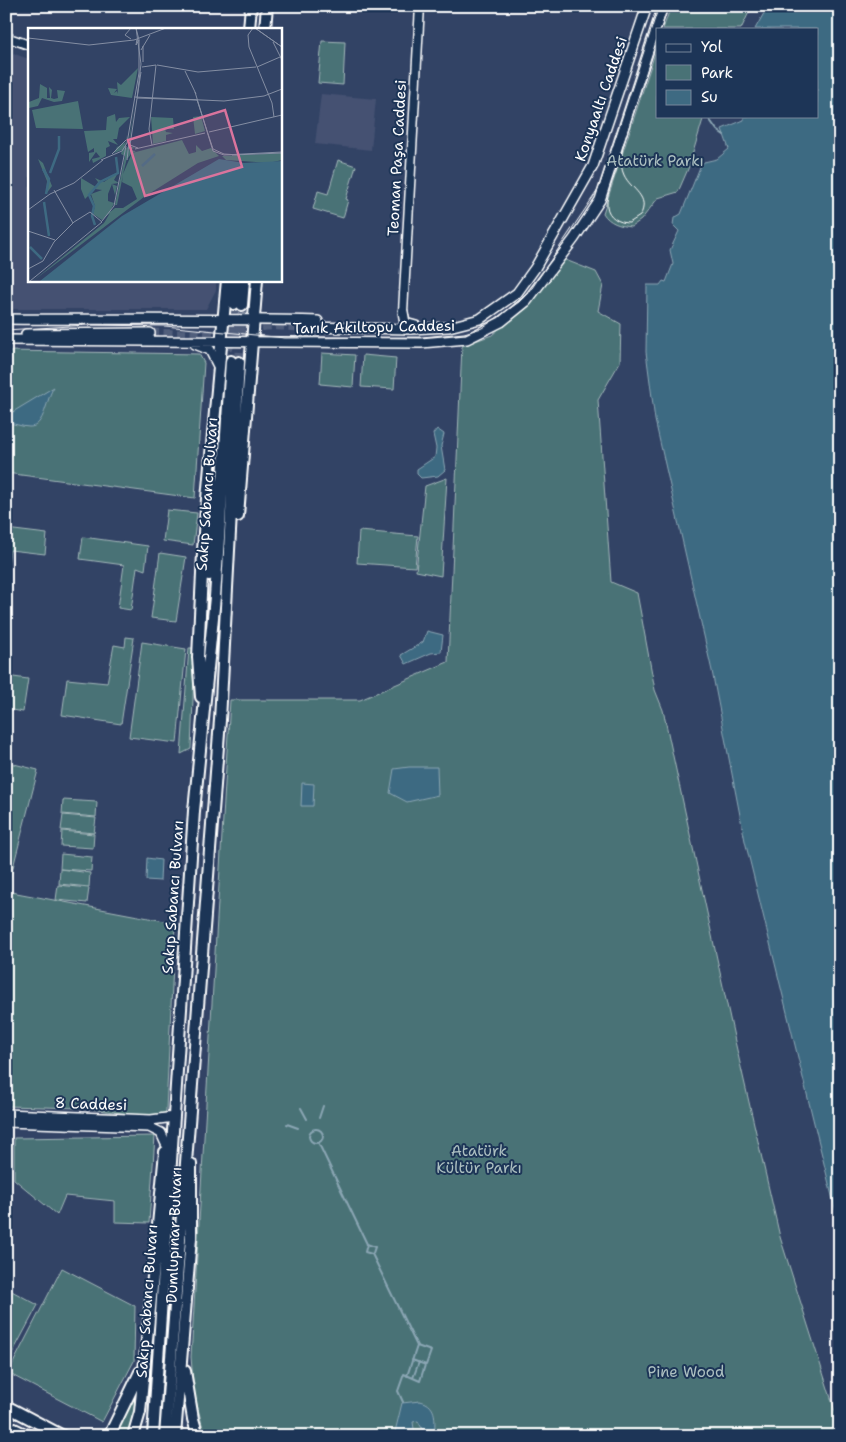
<svg xmlns="http://www.w3.org/2000/svg" width="846" height="1442" font-family="'Shantell Sans',sans-serif">
	<rect width="100%" height="100%" fill="#324365"/>
	<filter id="ink" filterUnits="userSpaceOnUse"><feTurbulence type="fractalNoise" baseFrequency=".02" numOctaves="2"/><feDisplacementMap in="SourceGraphic" scale="10" xChannelSelector="R" yChannelSelector="G"/><feConvolveMatrix kernelMatrix="1 2 1 2 8 2 1 2 1" color-interpolation-filters="sRGB"/></filter>
	<g filter="url(#ink)">
		<path fill="#445172" d="M6,51L29,59V280H216V290L206,309H6Z
			M321,94L376,99L371,150L315,144Z"/>
		<path fill="#497276" stroke="#a4b8ba" d="M671,6H752L741,29H663Z
			M322,41L345,42L343,85L318,83Z
			M657,47V116H704L688,169L678,192L658,198L641,220L631,227C620,226 609,223 603,213Z
			M338,160L356,166L346,199L348,200L343,218L313,209L318,191L328,194Z
			M563,259L596,272L603,285L598,311L621,324L620,362L598,400L611,582L637,593L655,690L663,710L734,1037L780,1237L837,1417L840,1436H205L194,1393L191,1357L230,700H360L448,662L462,346L492,335L528,303Z
			M6,351L199,354L204,363L195,498L6,473Z
			M322,353L355,355L353,387L320,384Z
			M363,355L396,358L394,389L361,387Z
			M447,478L441,576L416,571L425,486Z
			M167,510L197,513L193,545L163,541Z
			M6,529L47,534L45,554L10,550L6,579Z
			M359,531L418,536L415,567L357,563Z
			M83,537L148,546L145,570L137,567L131,610L118,608L124,565L80,559Z
			M160,553L186,557L176,621L151,618Z
			M126,637L134,638L121,724L62,715L67,679L107,683L114,645L125,647Z
			M142,642L186,649L177,743L129,737Z
			M189,648H195L191,749L181,754Z
			M6,676L28,679L23,712L6,709Z
			M6,762L38,770L8,887H6Z
			M63,800L97,802L96,817L62,814Z
			M63,815L96,818L94,833L61,830Z
			M62,831L94,834L93,848L61,846Z
			M61,854L92,857L91,871L60,869Z
			M60,869L90,873L89,887L59,884Z
			M58,885L89,888L87,903L56,900Z
			M6,891L175,923L166,1110L164,1118L81,1108L6,1106Z
			M155,1136L149,1223L115,1222V1201L65,1196L57,1215L14,1179V1138Z
			M62,1268L135,1306L134,1361L102,1422L8,1373Z
			M6,1288L38,1305L6,1365Z
			M139,1387L135,1423L130,1436H113Z"/>
		<path fill="#3e6a82" stroke="#8ba6b4" d="M768,6H840V1229L745,841L712,671L655,420L646,352L647,285H660L663,281L666,282L673,264L670,250L679,231L673,225L674,218L681,214L700,167L704,162L717,159L729,149L722,129L744,120V116H817V29H755Z
			M54,387C46,398 45,428 29,427C22,427 14,423 6,423V416Z
			M437,429L444,434L441,446L445,470L438,476L421,478L417,474V469L435,457L436,448L433,434Z
			M427,631L443,635L441,652L431,653L406,664L401,655L423,642Z
			M409,767H437L438,795L407,802L390,793L394,769Z
			M302,783L314,784L313,806H301Z
			M147,858L161,860L160,881L146,880Z
			M420,1401C439,1405 434,1422 435,1436H426L418,1421L413,1422L415,1436H394L402,1403Z"/>
		<g fill="none" stroke-linecap="round" stroke-linejoin="round">
			<path stroke="#8ba6b4" stroke-width="2" d="M707,116L717,130L724,135
				M301,1108L307,1119
				M319,1118L323,1106
				M287,1124L298,1128
				M309 1136a7 7 0 1 1 14 0a7 7 0 1 1-14 0Z
				M318,1142L367,1244L365,1252L372,1254L417,1346L431,1351L426,1365L412,1360
				M367,1244L375,1247L373,1253
				M407,1376L417,1346
				M413,1378L419,1362
				M403,1402L398,1391L404,1374L420,1381L425,1365"/>
			<path stroke="#515f7c" stroke-width="9" stroke-dasharray="9 4.5" stroke-linecap="butt" d="M150,333L218,335L229,333L238,328
				M237,337C257,322 279,326 303,327"/>
			<path stroke="#515f7c" stroke-width="10" stroke-dasharray="10 5" stroke-linecap="butt" d="M245,320L249,307L251,280
				M232,343L234,304
				M239,362L242,305
				M223,364L227,348L237,337
				M216,484L222,386"/>
			<g stroke="#fff" stroke-width="11">
				<path id="tertiary" d="M6,37L29,45
					M403,312L420,6"/>
			</g>
			<g stroke="#fff" stroke-width="12">
				<path id="secondary" d="M403,312L405,323L416,326
					M6,319C110,320 214,318 318,321
					M303,327L411,329L449,327L480,319L517,293L535,268L593,166L647,6
					M26,334L150,333
					M6,340L421,343L467,339L501,322L527,301L574,239L600,200L663,6
					M195,344L210,350L218,366
					M6,1114L151,1120L174,1117
					M6,1122L149,1127L161,1133L166,1144"/>
			</g>
			<g stroke="#fff" stroke-width="14">
				<path id="primary" d="M249,29L251,6
					M265,29L267,6
					M234,304L236,280
					M242,305L244,280
					M238,516L257,280
					M209,575L216,484
					M201,697L198,657L204,532L227,280
					M185,1371L193,1419L198,1436
					M6,1406L63,1436
					M6,1425L29,1436
					M109,1436L140,1372
					M133,1436L140,1412L165,1152
					M153,1436L194,811L215,597L231,361
					M165,1436L220,720L239,362
					M175,1436L191,1238V1164"/>
			</g>
			<use href="#tertiary" stroke="#1d3557" stroke-width="8"/>
			<use href="#secondary" stroke="#1d3557" stroke-width="9"/>
			<use href="#primary" stroke="#1d3557" stroke-width="10"/>
			<path stroke="#fff" stroke-width="1" d="M661,29L668,6
				M624,142C622,153 619,164 624,175C631,190 651,196 640,216L629,223C619,223 608,217 607,206C606,194 614,179 617,168C629,125 643,82 657,39
				M6,330L87,325L165,326L285,338L422,337L464,333L482,328L519,302L530,291L598,190L659,6"/>
		</g>
	</g>
	<g text-anchor="middle" stroke-width="4" stroke-linejoin="round" paint-order="stroke">
		<g font-size="15" fill="#fff" stroke="#1d3557">
			<text transform="translate(601 99) rotate(-71)" y="5">Konyaaltı Caddesi</text>
			<text transform="translate(397 158) rotate(-87)" y="5">Teoman Paşa Caddesi</text>
			<text transform="translate(374 327) rotate(-1)" y="5">Tarık Akıltopu Caddesi</text>
			<text transform="translate(207 494) rotate(-86)" y="5">Sakıp Sabancı Bulvarı</text>
			<text transform="translate(173 897) rotate(-86)" y="5">Sakıp Sabancı Bulvarı</text>
			<text transform="translate(91 1104) rotate(2)" y="5">8 Caddesi</text>
			<text transform="translate(174 1235) rotate(-88)" y="5">Dumlupınar Bulvarı</text>
			<text transform="translate(147 1301) rotate(-86)" y="5">Sakıp Sabancı Bulvarı</text>
		</g>
		<g font-size="15" fill="#adc0c1" stroke="#1d3557">
			<text x="655" y="166">Atatürk Parkı</text>
			<text x="479" y="1156">Atatürk<tspan x="479" dy="17">Kültür Parkı</tspan></text>
			<text x="686" y="1377">Pine Wood</text>
		</g>
	</g>
	<g transform="translate(28 28)">
		<rect width="254" height="254" fill="#324365"/>
		<path d="M110,40L104,70L83,67L80,60L89,61L86,65L89,63L90,66L89,54L93,57ZM12,56L19,60V70H22L21,59L24,62L23,70L26,71L30,70L29,62L37,63L34,73L26,74L14,70L10,78L1,80V74L11,70ZM50,73L55,101L8,100L4,82ZM107,74L101,118L107,120L99,122L108,123L103,126L100,130H99L95,146L104,125L154,112L161,126L168,124V117L174,123L183,120L191,128L170,135L116,169L5,253L76,195L82,185L74,192L65,186L67,178L63,166L74,162L67,161L57,171L53,161V150L68,159L70,154L67,150L76,154L91,143L86,152L91,155L84,156L89,158L87,167L84,156L80,166V173L86,175L82,184L87,180H95L109,171L104,159L94,154L95,147L89,177H87L97,128L93,126L94,122L86,125L89,119L98,114L99,107V112L96,119L98,116V120L100,119ZM87,86L88,94L91,90L102,89L91,100L89,111H85L90,117L80,113L82,118L78,120V128L65,135L64,131L72,129L68,124L61,134V125L66,124V120L60,124L56,103L78,102L79,89ZM173,88L177,103L167,106L165,89ZM123,89L145,90L146,101H137L138,104L145,105L138,107V113L125,116ZM254,125V132L241,135L198,132L194,128ZM10,131L15,135L24,158L18,166L19,153Z" fill="#497276"/>
		<path d="M191,131L216,135L254,133V253H12L94,188Z" fill="#3e6a82"/>
		<path fill="none" stroke="#3e6a82" stroke-width="2.5" d="M114,138L127,126M15,141L21,151L18,166M22,145L31,121V108M16,174L21,208M67,197L64,188L66,178L61,167L72,154L90,145L88,129M2,219L14,231"/>
		<path fill="none" stroke="#848ea3" stroke-width="1" d="M103,0L97,7L103,11M108,0L111,12L108,17L109,11M108,0L113,36L109,70L169,72L185,121L196,126L211,127M225,0L220,7L221,19L244,75L246,89M227,0L254,19M227,0L254,19M0,10L61,17L106,12L138,0M245,14L254,32M115,18V34M113,22L122,7M129,37L170,44L228,39M114,39L128,37L121,101L124,117M229,39L252,29M157,43L168,66M167,64L185,123L196,127L254,124M106,69L196,73L236,68L254,61M181,104L254,87M110,120L102,117L113,44M107,121L177,105M84,126L98,112M204,127L254,125M73,132L94,123L99,115L111,45V12M99,132L101,114M26,162L45,195M86,178L98,118M0,182L22,166L46,155L75,132M74,193L86,178M0,203L27,212M0,241L15,233L26,214L46,194L62,184L74,194M2,253L74,194"/>
		<path fill="#da749d" fill-opacity="0.15" stroke="#da749d" stroke-width="2.5" d="M197,82L214,139L117,168L100,112Z"/>
		<rect width="254" height="254" fill="none" stroke="#fff" stroke-width="2.5"/>
	</g>
	<rect width="846" height="1442" fill="none" stroke="#1d3557" stroke-width="25"/>
	<rect x="12" y="12" width="821" height="1417" fill="none" stroke="#fff" stroke-width="2" filter="url(#ink)"/>
	<rect x="656" y="28" width="162" height="90" fill="#1d3557" stroke="#77869a"/>
	<rect x="666" y="44" width="25" height="8" fill="#1d3557" stroke="#77869a"/>
	<text x="701" y="52" font-size="15" fill="#ffffff">Yol</text>
	<rect x="666" y="65" width="25" height="15" fill="#497276" stroke="#77869a"/>
	<text x="701" y="78" font-size="15" fill="#ffffff">Park</text>
	<rect x="666" y="90" width="25" height="15" fill="#3e6a82" stroke="#77869a"/>
	<text x="701" y="102" font-size="15" fill="#ffffff">Su</text>
</svg>
